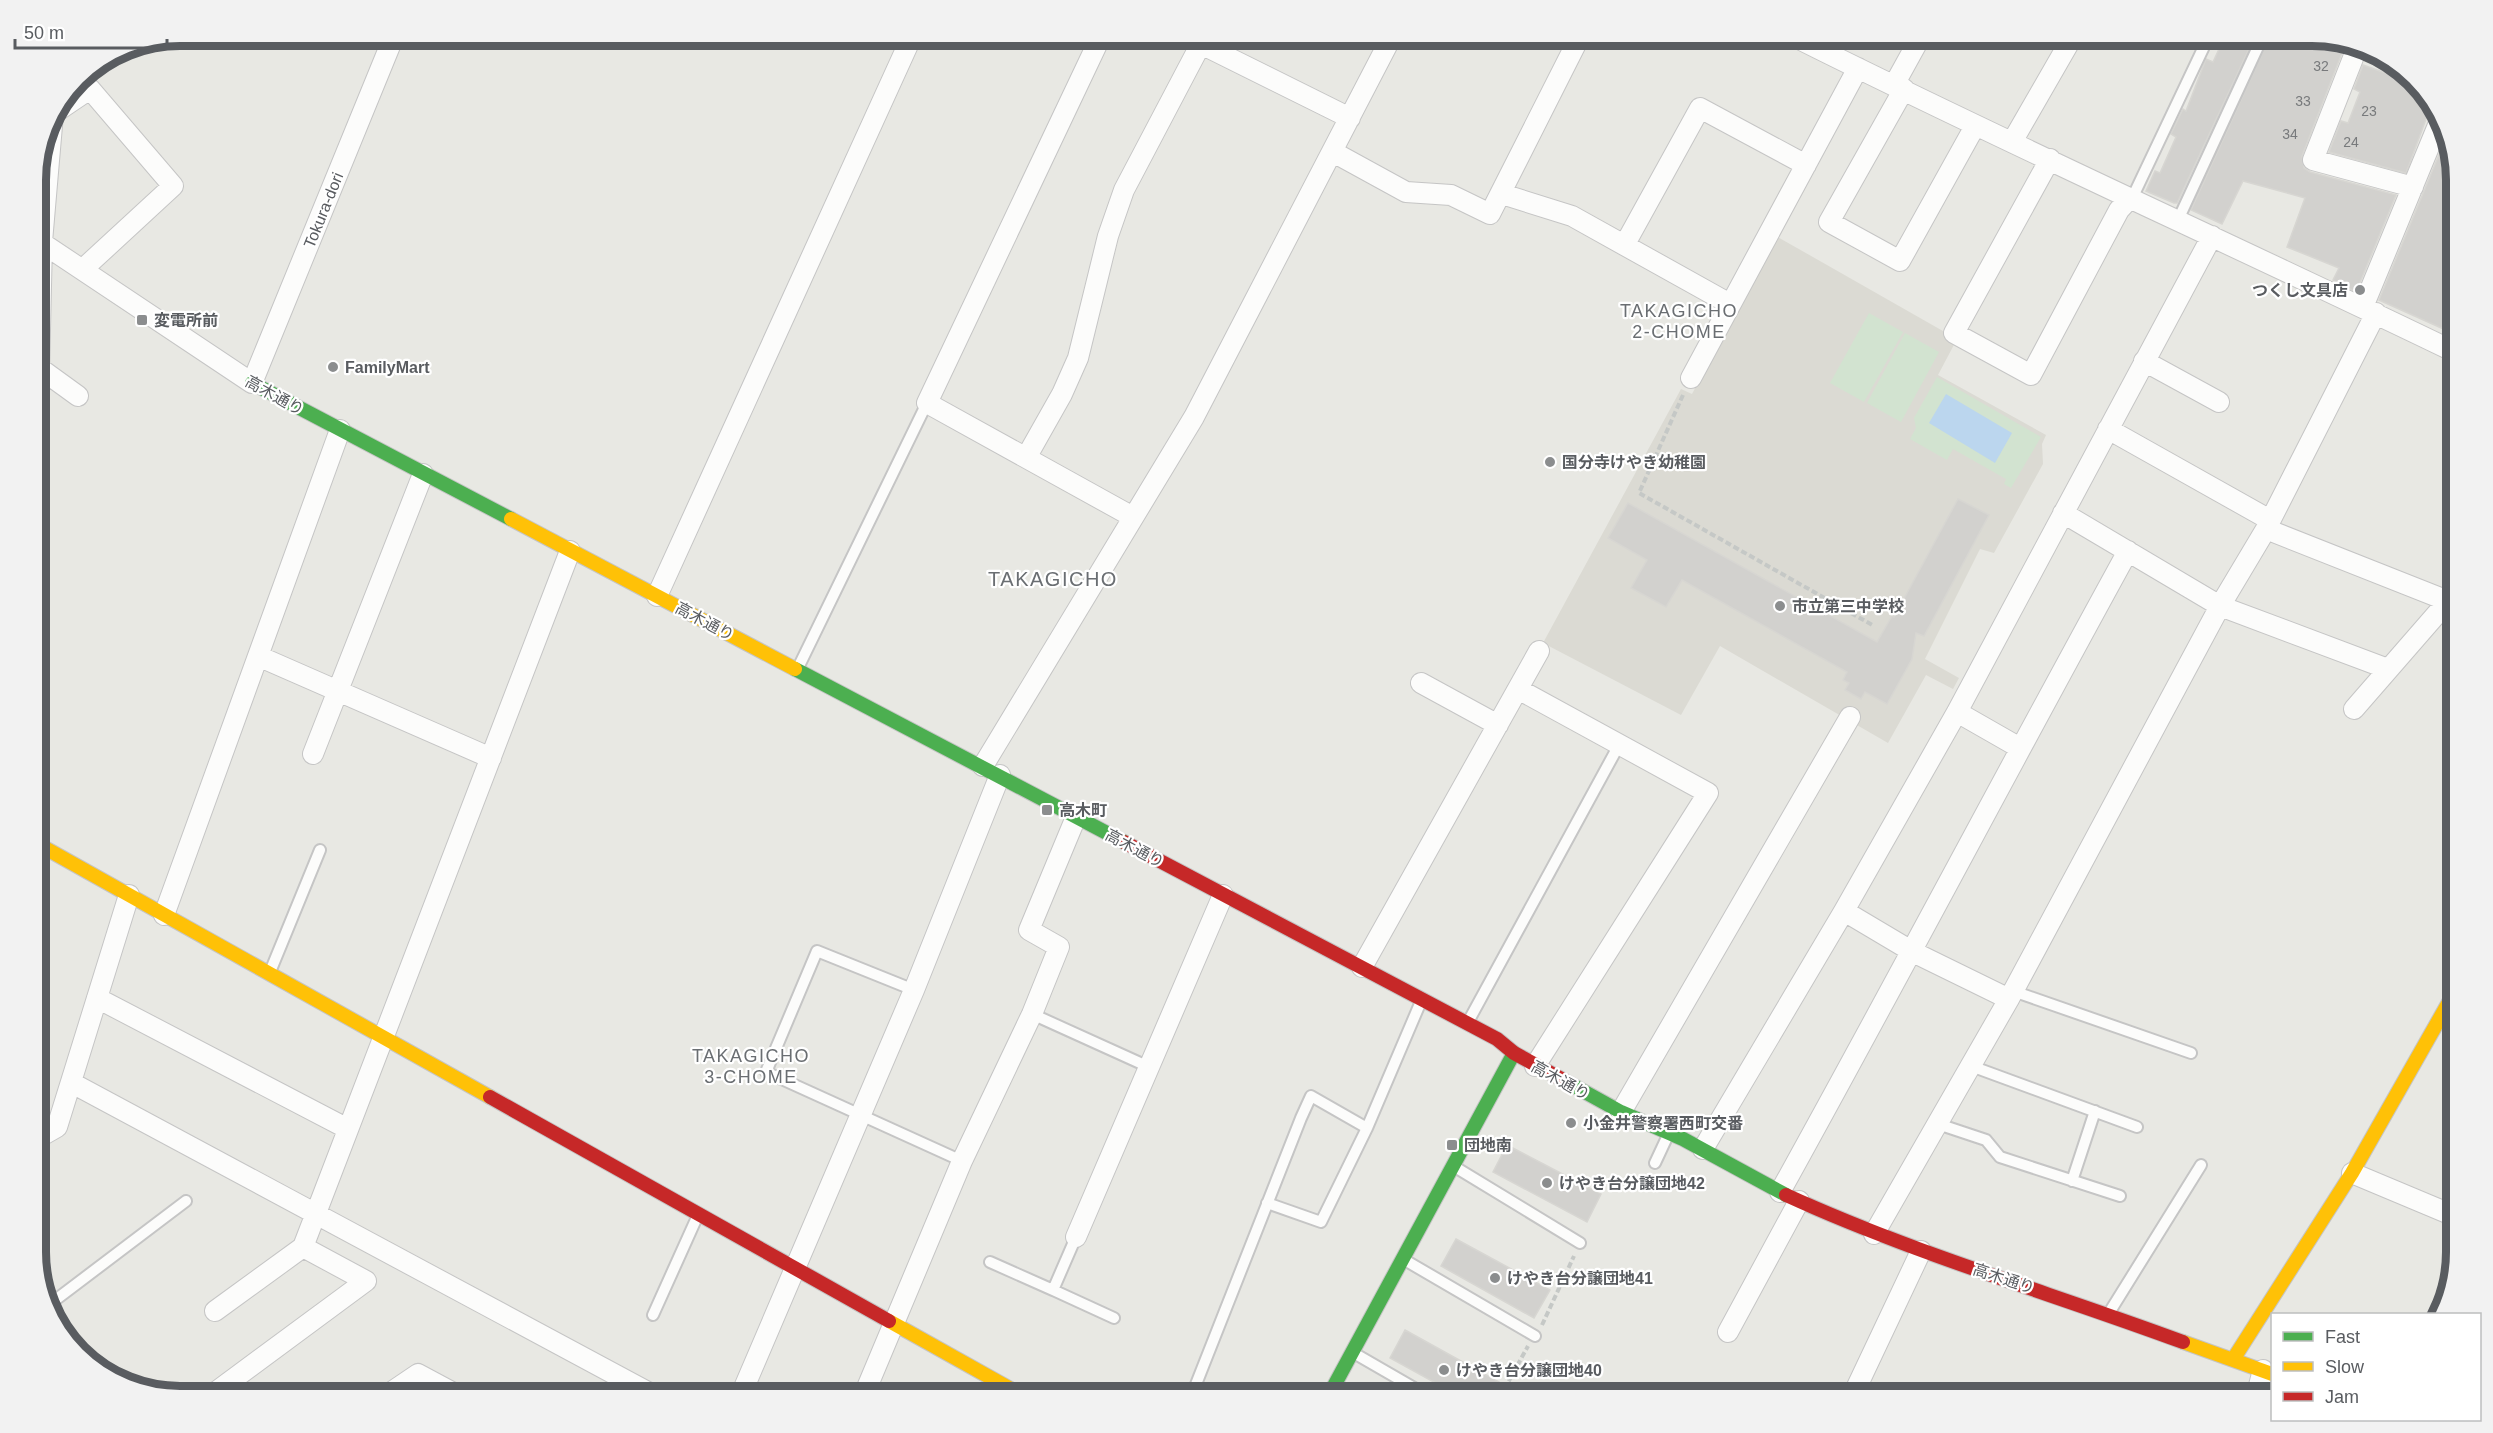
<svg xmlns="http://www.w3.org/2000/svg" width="2493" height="1433" font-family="Arial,'Noto Sans JP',sans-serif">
	<rect width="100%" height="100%" fill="#e8e8e3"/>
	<path fill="#dbdad3" d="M1776,236L1957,339L1938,375L2046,435L2042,444L2043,464L1994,553L1980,549L1925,659L1959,678L1953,689L1926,675L1888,743L1720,646L1681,715L1543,643L1681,389L1692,394Z"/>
	<path fill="#d2e3d0" d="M1869,313L1903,332L1864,402L1830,383Z
		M1905,333L1939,352L1901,422L1867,403Z
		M1937,377L2041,437L2011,488L2004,484L2006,479L1953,449L1947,460L1910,439L1916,428L1914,418Z"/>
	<path fill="#bbd6ee" d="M1946,394L2012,433L1995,463L1929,423Z"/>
	<path fill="#d2d1ce" stroke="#d7d6d2" stroke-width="1.5" d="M2225,36H2255L2177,203H2174L2146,191L2155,171L2160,173L2176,137L2171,134L2183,109L2186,111L2206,59L2213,62Z
		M2270,36H2313L2345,45L2302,156L2304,168L2310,172L2396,195L2356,292L2333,280L2339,268L2287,247L2305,198L2243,181L2222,224L2191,210Z
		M2363,65L2411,82L2432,103L2406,173L2329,152L2341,121L2348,123L2360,92L2354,89Z
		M2441,150L2451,154L2457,171V335L2379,300Z
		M1958,499L1989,515L1924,636L1916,633L1912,659L1887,704L1865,692L1861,699L1845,690L1849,683L1843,680L1847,672L1682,580L1666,607L1631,588L1647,560L1608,538L1628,503L1877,642L1892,616L1894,617Z
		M1507,1145L1601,1194L1587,1222L1493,1172Z
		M1456,1239L1550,1290L1534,1318L1441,1266Z
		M1405,1330L1499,1382L1490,1397H1461L1390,1358Z"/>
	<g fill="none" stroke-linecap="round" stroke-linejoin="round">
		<g stroke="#c5c5c5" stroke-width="14">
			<path id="lane" d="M2130,198L2136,190L2209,36
				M2178,220L2263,36
				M797,670L927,403
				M270,972L320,850
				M914,990L817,951L766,1072L962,1161
				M2013,991L2191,1053
				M1032,1014L1149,1067
				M1468,1022L1619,745
				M1971,1066L2137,1127
				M1938,1124L1986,1140L2000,1157L2120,1196
				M1655,1163L1669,1133
				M1455,1167L1580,1243
				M2072,1181L2095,1111
				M1267,1203L1321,1222L1367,1128L1422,999
				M1403,1259L1535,1336
				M990,1262L1053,1290L1076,1237
				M1053,1290L1114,1318
				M50,1304L186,1201
				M2109,1313L2201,1165
				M653,1315L698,1215
				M1352,1352L1430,1397
				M1191,1397L1301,1118L1311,1096L1367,1128"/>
		</g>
		<g stroke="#c5c5c5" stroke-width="22">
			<path id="street" d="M1101,36L927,403L1133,517
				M1793,36C2012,146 2236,246 2457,353
				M1201,44L1350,118
				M2357,48L2313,160L2413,187
				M1894,85L1921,36
				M1904,89L1829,222L1900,261L1975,126
				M2012,142L2073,36
				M1333,152L1406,192L1451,195L1490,214L1580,36
				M2050,159L1954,333L2031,375L2119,210L2130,198
				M1502,194L1572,216L1730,304
				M36,239L252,383L394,36
				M1625,244L1700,108L1806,165
				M2363,307L2441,118
				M2144,361L2219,402
				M38,367L78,396
				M1691,378L1858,68
				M2108,429L2270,520
				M1027,456L1062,394L1078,358L1108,236L1124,190L1205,36
				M36,505L42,242L53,114L90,89L173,186L83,269
				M2063,513L2220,606L2388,669
				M2266,529L2448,601L2457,610
				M657,596L912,36
				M258,656L491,758
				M1421,683L1498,725
				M1518,689L1708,793L1535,1066
				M2354,709L2448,601
				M1957,712L2020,748
				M313,754L423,474
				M983,766L1194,417L1392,36
				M1844,911L1913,952L2009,999
				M164,915L340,430
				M1362,967L1539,651
				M97,998L348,1129
				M72,1083L657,1397
				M1621,1112L1850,717
				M36,1139L57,1127L129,895
				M1703,1149L1844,911L1957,712L2212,236
				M2352,1173L2457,1217
				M1780,1192C1898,979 2011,764 2128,551
				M1874,1234L2009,999L2220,606L2266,529L2376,313
				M1076,1237L1223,895
				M215,1311L303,1247L570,551
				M1728,1332L1799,1201
				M209,1397L366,1281L303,1247
				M384,1397L418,1374L461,1397
				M740,1397L914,990L1000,775
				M863,1397L962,1161L1032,1014L1059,947L1029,930L1076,817
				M1852,1397L1921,1251
				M2256,1397L2263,1370"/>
		</g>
		<g stroke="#c5c5c5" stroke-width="16">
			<path id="fast" d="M252,383L511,519
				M795,669L1124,842
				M1565,1081L1621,1112L1683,1139L1786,1195
				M1328,1397L1514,1053"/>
		</g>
		<g stroke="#c5c5c5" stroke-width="16">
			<path id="slow" d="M511,519L795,669
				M36,843L490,1097
				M889,1321L1025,1397
				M2183,1342L2272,1374
				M2234,1358L2352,1173L2457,988"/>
		</g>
		<g stroke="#c5c5c5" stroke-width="16">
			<path id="jam" d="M1124,842L1497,1039L1514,1053L1565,1081
				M490,1097L889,1321
				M1786,1195C1915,1254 2051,1293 2183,1342"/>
		</g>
		<path stroke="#c5c8c6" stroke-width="4" stroke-dasharray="6 3" stroke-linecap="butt" d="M1683,395L1639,493L1874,626
			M1542,1325L1574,1256
			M1500,1397L1528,1346"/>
		<use href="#lane" stroke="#fcfcfb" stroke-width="10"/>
		<use href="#street" stroke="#fcfcfb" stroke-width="20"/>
		<use href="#fast" stroke="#4caf50" stroke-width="14"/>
		<use href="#slow" stroke="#ffc107" stroke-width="14"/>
		<use href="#jam" stroke="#c62828" stroke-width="14"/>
	</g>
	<g fill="#8b8d8e" stroke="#fff" stroke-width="2">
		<circle cx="2360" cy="290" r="6"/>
		<rect x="136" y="314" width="12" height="12" rx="3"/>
		<circle cx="333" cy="367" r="6"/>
		<circle cx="1550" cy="462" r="6"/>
		<circle cx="1780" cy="606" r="6"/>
		<rect x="1041" y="804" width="12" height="12" rx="3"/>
		<circle cx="1571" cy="1123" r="6"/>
		<rect x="1446" y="1139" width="12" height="12" rx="3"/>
		<circle cx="1547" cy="1183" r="6"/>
		<circle cx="1495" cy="1278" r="6"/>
		<circle cx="1444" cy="1370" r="6"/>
	</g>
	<g text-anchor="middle" stroke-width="4.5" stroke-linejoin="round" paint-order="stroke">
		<g font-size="14" fill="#787a7c">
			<text x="2321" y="71">32</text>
			<text x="2303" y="106">33</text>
			<text x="2369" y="116">23</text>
			<text x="2290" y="139">34</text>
			<text x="2351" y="147">24</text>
		</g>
		<g font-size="16" fill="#595c60" stroke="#fff">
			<text transform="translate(323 210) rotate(-68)" y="6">Tokura-dori</text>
			<text transform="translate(275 395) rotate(29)" y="6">高木通り</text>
			<text transform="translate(705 621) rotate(28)" y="6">高木通り</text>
			<text transform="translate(1135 848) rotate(28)" y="6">高木通り</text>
			<text transform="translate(1561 1080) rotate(29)" y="6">高木通り</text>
			<text transform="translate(2004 1278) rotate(18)" y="6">高木通り</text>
		</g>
		<g font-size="16" font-weight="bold" fill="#595c60" stroke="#fff" text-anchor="start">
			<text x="2348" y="296" text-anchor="end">つくし文具店</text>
			<text x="154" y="326">変電所前</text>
			<text x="345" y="373">FamilyMart</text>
			<text x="1562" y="468">国分寺けやき幼稚園</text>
			<text x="1792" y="612">市立第三中学校</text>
			<text x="1059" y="816">高木町</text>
			<text x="1583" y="1129">小金井警察署西町交番</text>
			<text x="1464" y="1151">団地南</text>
			<text x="1559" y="1189">けやき台分譲団地42</text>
			<text x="1507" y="1284">けやき台分譲団地41</text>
			<text x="1456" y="1376">けやき台分譲団地40</text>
		</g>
		<g font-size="18" letter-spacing="1.5" fill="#6a6e72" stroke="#fff">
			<text x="1679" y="317">TAKAGICHO<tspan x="1679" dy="21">2-CHOME</tspan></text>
			<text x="751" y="1062">TAKAGICHO<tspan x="751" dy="21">3-CHOME</tspan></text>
		</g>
		<g font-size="20" letter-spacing="1.5" fill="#6a6e72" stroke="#fff">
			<text x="1053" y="586">TAKAGICHO</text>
		</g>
	</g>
	<path d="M0 0H2493V1433H0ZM180 46H2312A134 134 0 0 1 2446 180V1252A134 134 0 0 1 2312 1386H180A134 134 0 0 1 46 1252V180A134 134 0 0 1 180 46Z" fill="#f2f2f2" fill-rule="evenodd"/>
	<path fill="none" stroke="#595c60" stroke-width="8" d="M180 46H2312A134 134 0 0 1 2446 180V1252A134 134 0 0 1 2312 1386H180A134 134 0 0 1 46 1252V180A134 134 0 0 1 180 46Z"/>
	<rect x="2271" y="1313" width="210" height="108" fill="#ffffff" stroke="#bdbebf" stroke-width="1.5"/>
	<rect x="2283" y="1332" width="30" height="9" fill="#4caf50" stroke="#bdbebf" stroke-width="1.5"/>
	<text x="2325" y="1343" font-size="18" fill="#595c60">Fast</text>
	<rect x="2283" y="1362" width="30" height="9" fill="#ffc107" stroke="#bdbebf" stroke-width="1.5"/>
	<text x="2325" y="1373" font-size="18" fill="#595c60">Slow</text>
	<rect x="2283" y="1392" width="30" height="9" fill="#c62828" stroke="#bdbebf" stroke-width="1.5"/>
	<text x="2325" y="1403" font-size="18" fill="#595c60">Jam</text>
	<path d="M15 39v9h152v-9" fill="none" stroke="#595c60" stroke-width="3"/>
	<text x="24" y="39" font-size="18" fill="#595c60" stroke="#ffffff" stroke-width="4.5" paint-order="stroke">50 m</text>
</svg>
